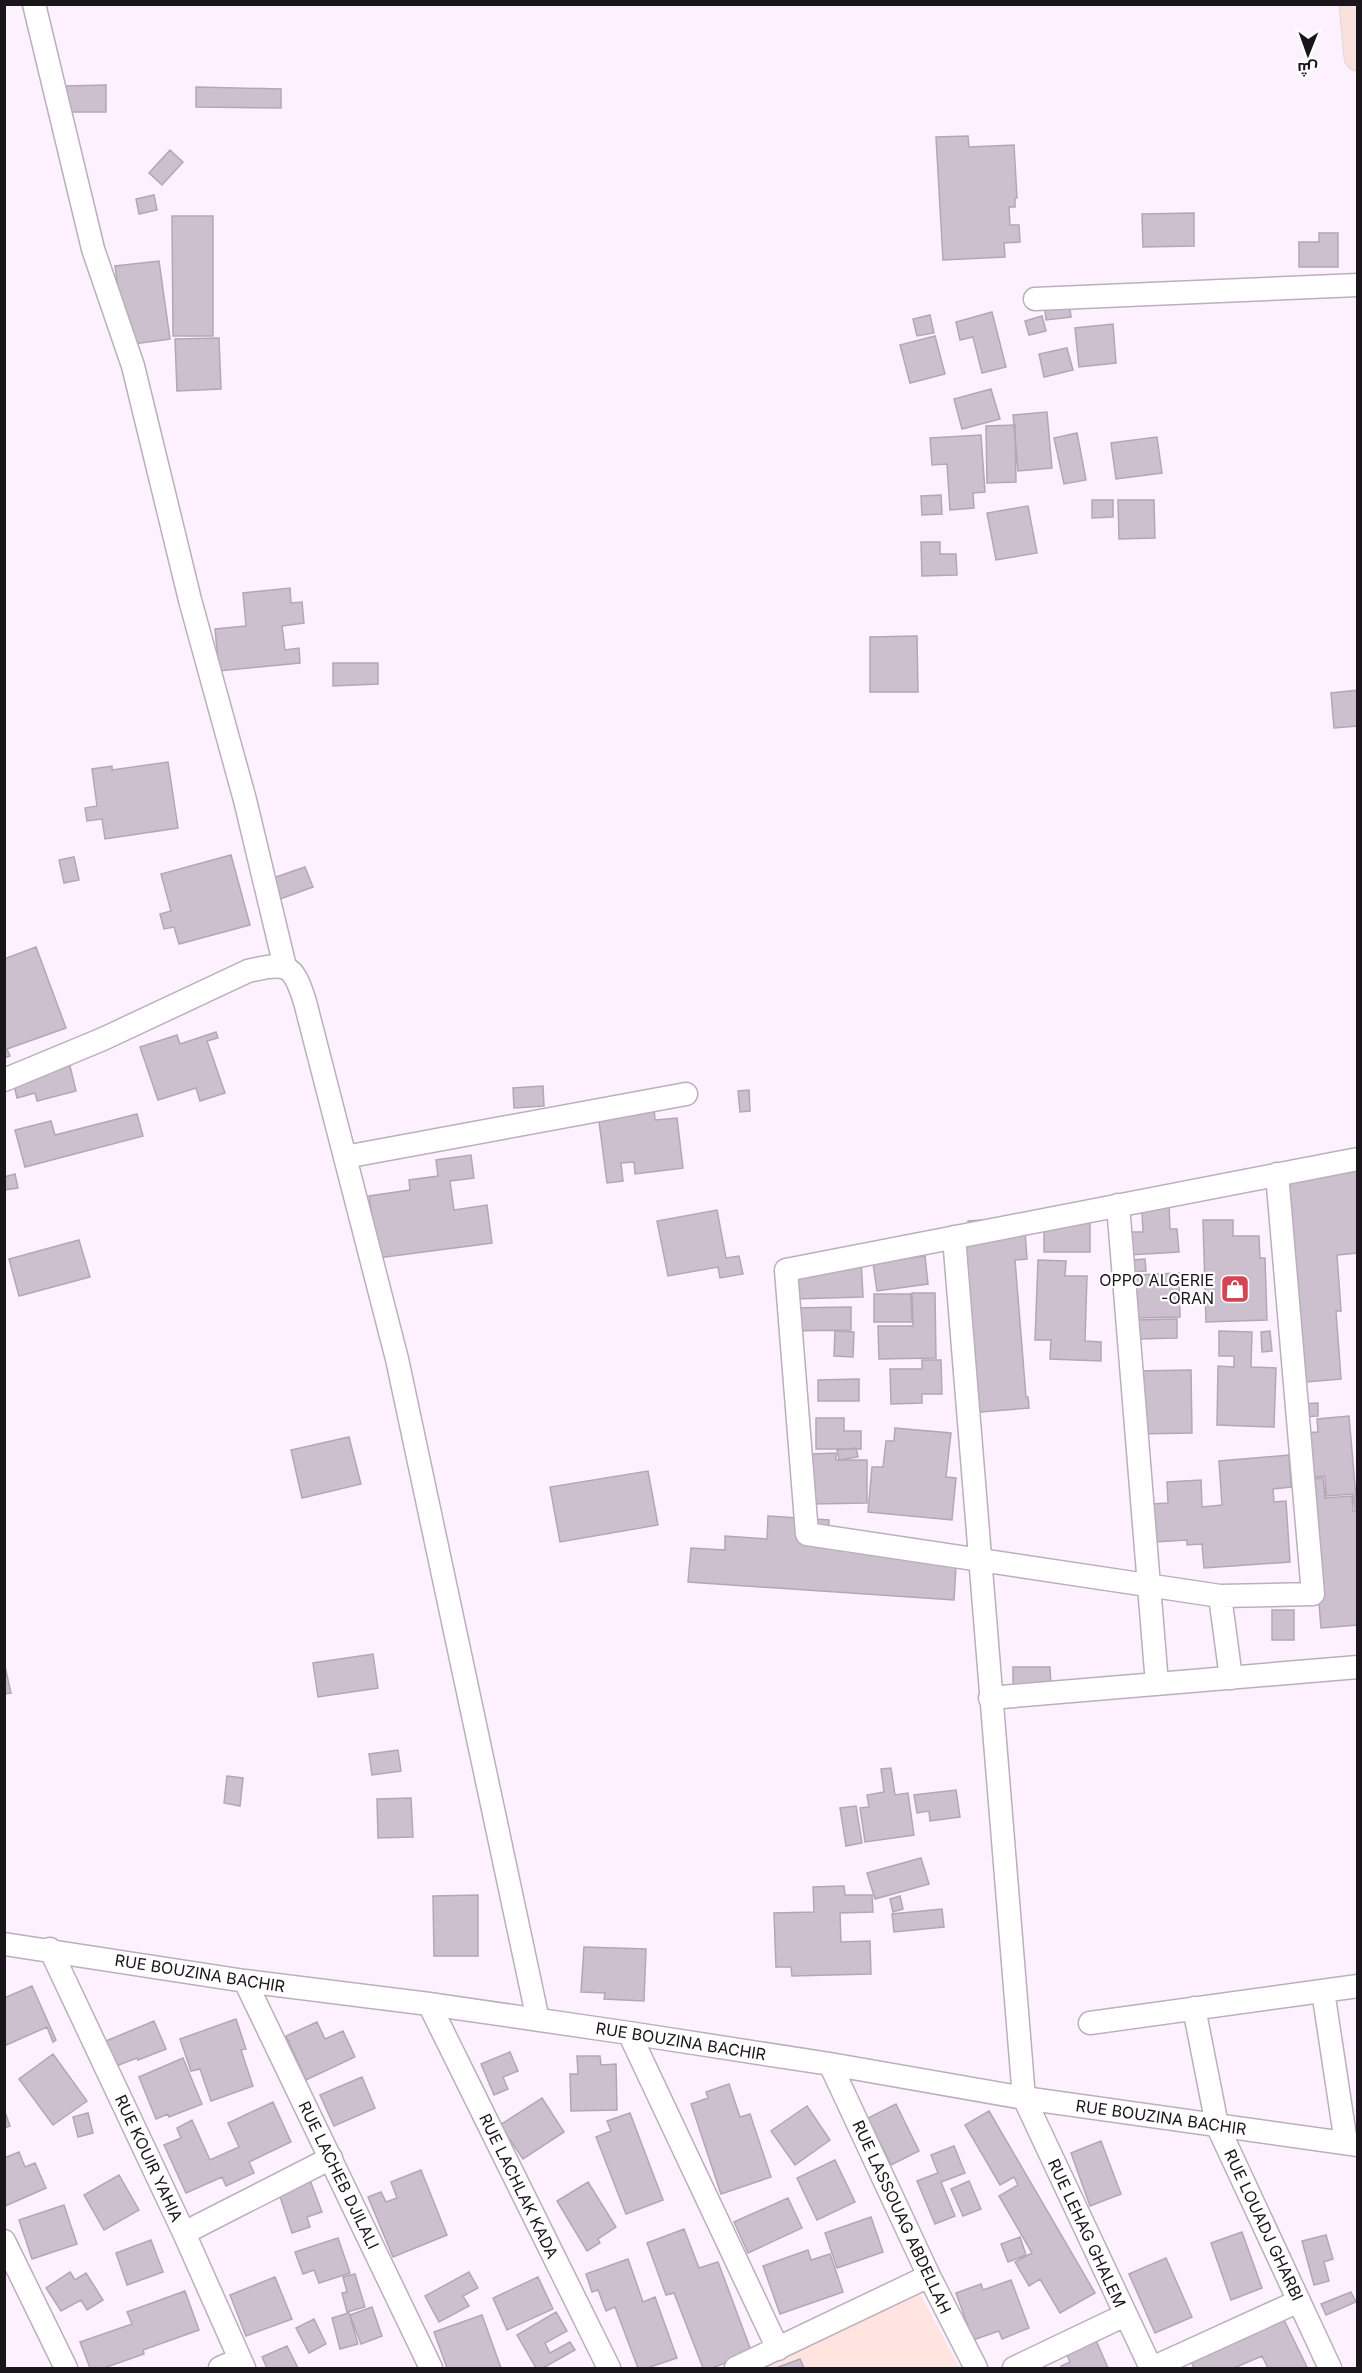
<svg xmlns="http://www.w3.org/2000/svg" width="1362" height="2373" font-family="Inter,Cairo,sans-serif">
	<rect width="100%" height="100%" fill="#fdf0ff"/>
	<path fill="#ffe4e0" d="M920,2294L960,2368H764Z"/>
	<path fill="#ccc0ce" stroke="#b3a7b5" stroke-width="1.5" d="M106,85V112H66L65,86Z
		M196,87L281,89V108L196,107Z
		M968,136L969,147L1014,145L1017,198H1015V207H1009L1010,225H1019L1020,242L1004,243L1005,257L943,260L936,137Z
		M170,150L183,162L162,185L149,173Z
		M154,195L157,210L139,214L136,199Z
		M1194,213V246L1143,247L1142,214Z
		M172,216H213V336H173Z
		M1319,233H1338V267H1299V242H1319Z
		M159,261L170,339L126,345L115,266Z
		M1069,299L1071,317L1046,320L1044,301Z
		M992,312L1006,367L982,373L973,337L960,340L956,322Z
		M930,315L934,333L917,336L913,319Z
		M1042,316L1046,331L1029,335L1025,321Z
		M1113,324L1116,363L1079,367L1075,328Z
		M935,336L945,374L910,383L900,345Z
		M219,338L221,389L177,391L175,339Z
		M1067,348L1073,370L1044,377L1039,354Z
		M991,389L1000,419L962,429L954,399Z
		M1047,412L1052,468L1018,471L1013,415Z
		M1015,425L1016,482L987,483L986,426Z
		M1077,433L1086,480L1064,484L1054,438Z
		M981,435L985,492L973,493L974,508L950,510L947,464L932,465L930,438Z
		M1157,437L1162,473L1116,479L1111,443Z
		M941,495L942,514L922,515L921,496Z
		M1092,500H1113V517L1092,518Z
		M1118,500H1154L1155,538L1119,539Z
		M1028,506L1037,553L996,560L987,513Z
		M921,542H940V554H956L957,575L922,576Z
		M290,588L291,603L302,602L304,623L282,626L285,650L299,648L300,663L219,671L215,629L246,626L243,593Z
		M917,636L918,692H870V637Z
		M333,663H378V684L333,686Z
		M1358,690V726L1334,728L1331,693Z
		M168,762L178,828L105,839L102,819L87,821L85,808L97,806L92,769L112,766V770Z
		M231,855L250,925L179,944L174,927L164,929L160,914L171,911L161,874Z
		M74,857L79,880L64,883L59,860Z
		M305,867L313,887L280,899L273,878Z
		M36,947L66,1028L7,1049L10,1056L4,1058V959Z
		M216,1032L218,1038L207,1041L225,1093L200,1101L196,1088L158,1100L140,1047L177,1035L180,1044Z
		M69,1062L76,1091L37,1101L35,1093L17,1098L12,1077Z
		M543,1086L544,1106L514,1108L513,1088Z
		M749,1090L750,1111L740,1112L738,1091Z
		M654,1108L655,1120L677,1118L683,1168L635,1174L634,1162L621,1163L623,1181L607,1183L598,1114Z
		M137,1114L143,1136L25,1167L15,1130L51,1121L55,1135Z
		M471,1155L474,1178L450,1181L454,1210L487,1205L492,1243L378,1258L369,1196L410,1190L409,1180L438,1176L436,1160Z
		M1358,1162V1253L1337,1255L1341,1311H1336L1341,1379L1294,1383L1277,1167Z
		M15,1174L18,1188L4,1190V1177Z
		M1169,1204L1170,1229H1177L1179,1252L1129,1255L1128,1232H1143L1142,1213L1127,1214Z
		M717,1210L726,1258L739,1256L743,1274L720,1278L718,1267L668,1276L657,1221Z
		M1090,1214V1252H1044V1215Z
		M1024,1217L1027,1259L1015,1260L1026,1397H1028L1029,1408L969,1413L955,1234L969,1233L968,1221Z
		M1203,1220H1233V1236H1259L1260,1258H1265L1267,1320L1206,1322Z
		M79,1240L90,1277L19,1296L9,1259Z
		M925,1256L928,1284L877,1291L873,1263Z
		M861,1258L863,1297L795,1299L794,1260Z
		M1145,1259L1146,1271L1133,1272L1132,1260Z
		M1038,1260L1066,1261L1065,1276H1087L1085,1341L1101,1342V1361L1050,1359L1051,1340H1035Z
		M1179,1273L1180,1317L1136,1318L1135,1275Z
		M912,1293H935L936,1358L879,1359L878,1326H913Z
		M874,1294H911L912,1322H874Z
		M851,1307V1330L786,1331V1308Z
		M1177,1319V1338L1137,1339L1136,1320Z
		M835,1331L854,1332L853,1357L834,1356Z
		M1219,1331L1252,1332L1251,1367L1276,1368L1274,1427L1217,1425L1218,1366L1234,1367V1356H1219Z
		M1270,1331L1272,1351L1262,1352L1261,1332Z
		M922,1360H941L942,1394H922V1403L891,1404L890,1369H922Z
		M1191,1370L1192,1433L1137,1434L1136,1371Z
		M859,1379V1401H818V1380Z
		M1318,1403V1416L1299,1417V1404Z
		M1349,1416L1357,1509H1355L1353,1494L1326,1496L1325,1476L1306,1478L1302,1433L1318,1432L1317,1419Z
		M816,1418H844V1431H861V1449H816Z
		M895,1428L951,1433L946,1477L956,1478L952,1520L868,1512L872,1467H883L886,1441H894Z
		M349,1437L361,1484L302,1498L291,1450Z
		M856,1448L858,1457L839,1460L837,1450Z
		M836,1453V1460H867V1503L811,1504V1454Z
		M1289,1455L1291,1487L1273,1489L1274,1502L1286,1501L1290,1562L1204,1568L1202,1544L1187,1545V1540L1155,1542L1152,1504L1168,1503L1167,1482L1201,1480L1202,1507L1222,1505L1219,1461Z
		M648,1471L658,1525L560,1542L550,1487Z
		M1323,1478L1325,1498L1352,1496L1353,1511H1358V1625L1321,1628L1309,1479Z
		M768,1516L829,1520L828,1540L957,1548L954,1600L688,1582L691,1548L725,1550V1536L767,1539Z
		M1272,1610H1294V1640H1272Z
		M373,1654L378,1688L318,1697L313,1663Z
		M4,1662L11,1693L4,1694Z
		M1013,1667H1050L1051,1686L1013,1687Z
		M398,1750L401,1771L372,1775L369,1754Z
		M891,1768L895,1795L908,1793L914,1835L865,1842L860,1808L869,1807L867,1795L884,1792L881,1769Z
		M227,1776L243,1778L240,1806L224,1803Z
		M956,1790L960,1817L930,1821L929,1811L917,1813L914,1795Z
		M411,1798L413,1837L378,1838L377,1799Z
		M856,1806L862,1843L846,1846L840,1808Z
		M921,1858L929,1884L875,1899L867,1873Z
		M844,1886L845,1895H872L873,1912L840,1913L841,1942L870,1941L871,1974L792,1976L791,1967H776L774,1913L814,1912L813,1887Z
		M478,1895V1956H434L433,1896Z
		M900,1896L903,1909L893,1912L890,1899Z
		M942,1909L944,1927L894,1932L892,1914Z
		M584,1947L646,1949L644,2001L604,1999L605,1993L581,1992Z
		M32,1986L56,2040L53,2042L47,2027L4,2046V1998Z
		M236,2019L246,2049L241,2050L253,2086L211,2101L200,2069L191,2071L180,2039Z
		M154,2021L166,2049L138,2060L137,2058L116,2066L106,2041Z
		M317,2022L325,2039L343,2031L355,2057L306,2080L286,2036Z
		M510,2052L518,2071L503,2077L508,2089L494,2095L481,2064Z
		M53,2054L87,2101L53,2125L19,2079Z
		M577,2056H600L601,2065L616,2064L617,2110L571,2111L570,2074H578Z
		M183,2058L202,2104L169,2117L168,2114L156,2119L139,2077Z
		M362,2077L375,2108L334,2126L320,2095Z
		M729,2084L740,2117L750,2114L771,2177L721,2194L691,2104L708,2098L706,2092Z
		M542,2098L564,2132L523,2159L500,2125Z
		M273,2102L291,2142L249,2162L254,2173L226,2186L222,2177L186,2193L164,2145L181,2138L177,2128L192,2120L210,2160L239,2147L228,2123Z
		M896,2104L919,2151L891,2165L868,2118Z
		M807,2106L830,2140L795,2165L771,2131Z
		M4,2109L10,2126L4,2128Z
		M989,2111L1095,2293L1060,2313L1040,2279L1029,2286L1015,2262L1032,2253L999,2196L1018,2185L1014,2177L1000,2185L965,2125Z
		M88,2113L93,2133L78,2137L73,2117Z
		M630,2113L663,2200L626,2214L596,2137L611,2131L607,2121Z
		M1101,2141L1121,2194L1090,2206L1071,2153Z
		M954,2146L965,2173L941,2182L955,2216L935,2224L917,2181L938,2173L931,2155Z
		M19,2152L25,2167L35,2163L46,2188L5,2206L4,2158Z
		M835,2160L855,2202L817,2220L797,2178Z
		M304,2164L322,2212L307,2217L310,2227L292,2233L273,2175Z
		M421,2170L447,2235L393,2257L368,2197L381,2192L386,2202L397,2198L391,2182Z
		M119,2175L139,2210L104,2230L84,2195Z
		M969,2181L981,2209L963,2216L951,2189Z
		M588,2182L616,2227L598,2239L600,2243L587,2251L557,2201Z
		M788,2198L802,2228L748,2253L734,2222Z
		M64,2205L77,2244L32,2259L19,2220Z
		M871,2217L883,2252L837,2268L825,2233Z
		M684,2229L699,2268L718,2262L752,2353L712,2368H703L674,2293L666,2295L647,2243Z
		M1242,2232L1262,2288L1231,2300L1211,2243Z
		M1326,2235L1333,2259L1324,2262L1329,2281L1314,2285L1302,2241Z
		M1020,2237L1026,2255L1008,2262L1001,2244Z
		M338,2238L350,2273L319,2283L314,2270L303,2274L295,2252Z
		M151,2240L163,2272L127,2285L116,2253Z
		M808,2250L811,2260L830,2254L843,2292L780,2314L763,2266Z
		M1166,2258L1192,2317L1155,2333L1129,2274Z
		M628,2259L643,2302L655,2297L677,2358L647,2368H638L615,2307L606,2311L598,2290L592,2292L586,2274Z
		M70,2272L75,2280L86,2273L103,2300L87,2310L81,2300L61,2311L46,2288Z
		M469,2272L478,2288L463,2296L469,2306L439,2322L425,2296Z
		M355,2274L365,2307L347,2312L342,2293L347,2292L343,2277Z
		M275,2277L292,2319L246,2336L230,2295Z
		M538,2277L553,2309L507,2330L493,2298Z
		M1011,2280L1029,2328L1002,2339L999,2331L973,2340L956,2293L981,2284L983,2290Z
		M185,2291L199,2330L143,2350L144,2354L104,2368H90L80,2342L132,2324L127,2312Z
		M1351,2292L1356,2302L1326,2315L1321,2304Z
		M372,2307L382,2336L361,2344L350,2315Z
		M556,2312L567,2331L545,2343L550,2353L570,2342L575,2350L543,2368H536L517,2335Z
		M349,2313L358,2344L340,2349L332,2318Z
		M482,2315L501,2368H447L434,2332Z
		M314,2319L326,2344L309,2353L296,2328Z
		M1284,2320L1307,2367L1304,2368H1268L1262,2356L1234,2368H1194L1186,2351L1253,2326L1256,2333Z
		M1095,2338L1108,2368H1062L1061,2366L1070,2362L1065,2350Z
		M287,2346L298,2368H267L262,2357Z
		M800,2359L804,2368H776Z"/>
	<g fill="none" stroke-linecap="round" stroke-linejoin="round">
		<g stroke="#bbafbd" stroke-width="25">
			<path id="minor" d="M34,4L93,249L133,366L190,600L245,800L285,967
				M1035,299L1358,285
				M4,1080L103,1039L248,971C287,962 293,963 305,1002L397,1359L538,2020
				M345,1157L686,1094
				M1277,1174L1313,1594L1220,1596L807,1534L786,1270C976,1233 1167,1196 1358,1159
				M1118,1205L1157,1684
				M954,1237L1024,2098L1151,2368
				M1220,1596L1231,1678
				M990,1698L1358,1667
				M4,1944L245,1981L429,2004L629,2033L830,2064L1024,2098L1358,2145
				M50,1949L184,2233L244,2368
				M245,1981L431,2368
				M1323,1991L1346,2143
				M429,2004L609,2368
				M1194,2008L1217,2125L1330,2368
				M1090,2023L1358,1986
				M629,2033L778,2349
				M830,2064L929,2276L976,2368
				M184,2233L331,2158
				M4,2241L66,2368
				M220,2368L240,2359
				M736,2368L929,2276
				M1014,2368L1125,2315
				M1152,2368L1299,2301"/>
		</g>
		<g stroke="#dadada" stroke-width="29">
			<path id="major" d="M1353,4L1358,57"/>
		</g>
		<use href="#minor" stroke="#fff" stroke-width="22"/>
		<use href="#major" stroke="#f8e1dd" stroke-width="27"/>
	</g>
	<defs>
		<g id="shop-square" transform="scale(1.5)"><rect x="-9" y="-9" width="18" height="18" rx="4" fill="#d54452" stroke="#fff"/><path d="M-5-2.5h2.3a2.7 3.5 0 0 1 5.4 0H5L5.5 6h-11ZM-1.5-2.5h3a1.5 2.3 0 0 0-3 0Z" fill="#fff"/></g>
	</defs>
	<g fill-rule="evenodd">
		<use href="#shop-square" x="1235" y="1289"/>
	</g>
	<g text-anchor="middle" stroke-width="4.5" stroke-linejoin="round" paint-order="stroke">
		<g font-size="16" fill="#1a151a" stroke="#fff" text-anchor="end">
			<text x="1214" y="1286">OPPO ALGERIE<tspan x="1214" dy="18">-ORAN</tspan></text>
		</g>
		<g font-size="16" fill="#1a151a" stroke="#fff">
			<text transform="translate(200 1973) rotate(9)" y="6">RUE BOUZINA BACHIR</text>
			<text transform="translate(681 2041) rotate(9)" y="6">RUE BOUZINA BACHIR</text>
			<text transform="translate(1161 2117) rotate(8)" y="6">RUE BOUZINA BACHIR</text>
			<text transform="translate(149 2158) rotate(65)" y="6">RUE KOUIR YAHIA</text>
			<text transform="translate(339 2175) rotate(64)" y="6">RUE LACHEB DJILALI</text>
			<text transform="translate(519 2186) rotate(64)" y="6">RUE LACHLAK KADA</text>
			<text transform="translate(902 2217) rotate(65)" y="6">RUE LASSOUAG ABDELLAH</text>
			<text transform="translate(1264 2225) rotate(65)" y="6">RUE LOUADJ GHARBI</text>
			<text transform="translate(1087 2233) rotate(65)" y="6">RUE LEHAG GHALEM</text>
		</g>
	</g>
	<rect width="1362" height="2373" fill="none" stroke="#1a151a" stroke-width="12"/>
	<g transform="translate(1308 54) rotate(181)" stroke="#ffffff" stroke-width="4.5" paint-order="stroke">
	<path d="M0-4.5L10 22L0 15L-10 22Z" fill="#1a151a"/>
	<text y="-9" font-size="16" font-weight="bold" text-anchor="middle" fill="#1a151a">ش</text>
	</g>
</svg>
